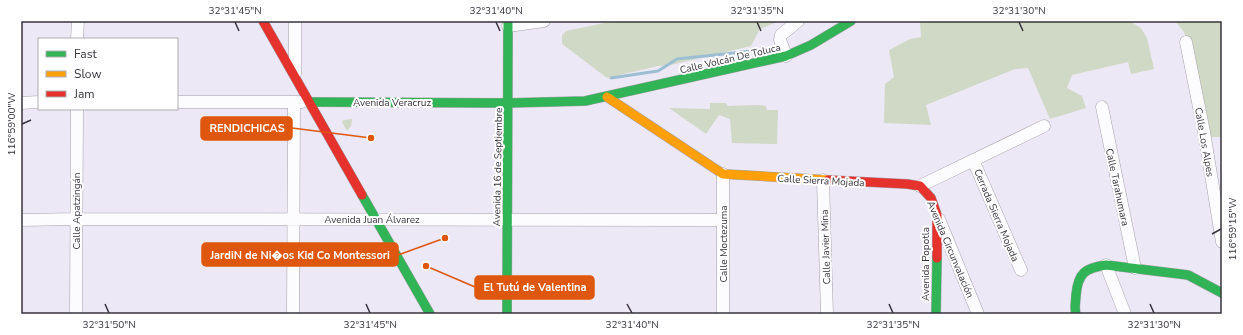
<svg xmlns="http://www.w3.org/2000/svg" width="1243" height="335" font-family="'Nunito Sans',sans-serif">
	<rect width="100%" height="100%" fill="#ede8f5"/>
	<path fill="#d0d9c6" d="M614,21H779L760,29L751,46L671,65L658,66L607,78L562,44V36L566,31Z
		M920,21H1129L1141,28L1147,38L1154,69L1131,74L1128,62L1072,75L1067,88L1082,96L1086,108L1050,119L1028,68L1015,69L926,105L931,125L884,123L885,84L894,77L889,50L910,39L921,37Z
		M1175,21H1222V137H1211L1187,40L1184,32Z
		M710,103H726L728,106L757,105L766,106L767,110H778L777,144L732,143L730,119L719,115L706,134L669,108L710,109Z
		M352,119L351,126L347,131L342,122L343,120Z"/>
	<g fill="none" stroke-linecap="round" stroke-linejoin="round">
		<path stroke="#9cbed3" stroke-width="3" d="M611,78L658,71L677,59L770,49"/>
		<g stroke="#a4a0aa" stroke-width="13">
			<path id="street" d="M295,21V74
				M508,26L544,21
				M77,39L78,21
				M1186,42L1204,132L1222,242
				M786,56L780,40L781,35L798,21
				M177,102H302
				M21,103L39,102
				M1102,107L1135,268
				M973,160L1021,270
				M823,180L827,314
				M920,186L1044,126
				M939,219L978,314
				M21,220L76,219L723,220
				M1106,265L1125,314
				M76,314L77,109
				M293,314L294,102
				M723,314V174"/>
		</g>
		<g stroke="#a4a0aa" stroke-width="10">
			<path id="fast" d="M309,102L509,103L585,101L786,56L811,45L851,21
				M362,195L430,314
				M507,314L508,21
				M936,314L937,258
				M1076,314C1074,308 1076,301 1076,295C1078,273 1085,268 1106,265L1188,275L1222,293"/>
		</g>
		<g stroke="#a4a0aa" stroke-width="10">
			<path id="slow" d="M607,97L723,174L828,180"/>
		</g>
		<g stroke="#a4a0aa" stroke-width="10">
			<path id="jam" d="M263,21L362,195
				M828,180L907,184L920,186L931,198L937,215V258"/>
		</g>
		<use href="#street" stroke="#fcfcfe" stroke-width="12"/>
		<use href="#fast" stroke="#30b455" stroke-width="9"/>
		<use href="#slow" stroke="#ff9f0a" stroke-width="9"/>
		<use href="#jam" stroke="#e5322d" stroke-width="9"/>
	</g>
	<path fill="none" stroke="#37333d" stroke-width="1.5" d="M235,22L239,31M496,22L500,31M757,22L761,31M1019,22L1023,31M22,124L31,120M1212,234L1221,229M105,304L109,313M366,304L370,313M627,304L632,313M889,304L893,313M1150,304L1154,313"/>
	<g text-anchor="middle" stroke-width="4" stroke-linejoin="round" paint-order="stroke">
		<g font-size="10" fill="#37333d" stroke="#fff">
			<text transform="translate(730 58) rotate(-13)" y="4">Calle Volcán De Toluca</text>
			<text x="392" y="106">Avenida Veracruz</text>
			<text transform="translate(1205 142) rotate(80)" y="4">Calle Los Alpes</text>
			<text transform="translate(497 167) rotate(-89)" y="4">Avenida 16 de Septiembre</text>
			<text transform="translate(821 180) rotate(3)" y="4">Calle Sierra Mojada</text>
			<text transform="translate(1118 187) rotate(78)" y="4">Calle Tarahumara</text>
			<text transform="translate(76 211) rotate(-90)" y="4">Calle Apatzingán</text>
			<text transform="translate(997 215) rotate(67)" y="4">Cerrada Sierra Mojada</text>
			<text x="372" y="223">Avenida Juan Álvarez</text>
			<text transform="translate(723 244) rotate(-90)" y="4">Calle Moctezuma</text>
			<text transform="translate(825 247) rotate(-92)" y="4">Calle Javier Mina</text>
			<text transform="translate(951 249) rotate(67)" y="4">Avenida Circunvalación</text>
			<text transform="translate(925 264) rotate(-90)" y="4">Avenida Popotla</text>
		</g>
	</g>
	<path fill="none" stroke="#df570e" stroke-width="1.5" d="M371 138L292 128M445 238L398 255M426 266L475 287"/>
	<g fill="#df570e" stroke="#fff" stroke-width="1.5">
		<circle cx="371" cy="138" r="4"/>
		<circle cx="445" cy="238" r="4"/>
		<circle cx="426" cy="266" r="4"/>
	</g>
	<g fill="#df570e" stroke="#df570e" stroke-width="1.5">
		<rect x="201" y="117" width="91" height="23" rx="4"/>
		<rect x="202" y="243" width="196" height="23" rx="4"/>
		<rect x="475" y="276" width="119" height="23" rx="4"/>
	</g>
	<g font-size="11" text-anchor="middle" font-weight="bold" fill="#fff">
		<text x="247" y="132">RENDICHICAS</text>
		<text x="300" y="259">JardiN de Ni�os Kid Co Montessori</text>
		<text x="535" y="291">El Tutú de Valentina</text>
	</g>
	<rect width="1243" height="335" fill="none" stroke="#ffffff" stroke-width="44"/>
	<rect x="38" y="38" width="140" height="72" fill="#ffffff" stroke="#afadb1"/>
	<rect x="46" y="51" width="20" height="6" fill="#30b455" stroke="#afadb1"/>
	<text x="74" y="58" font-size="12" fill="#37333d">Fast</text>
	<rect x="46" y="71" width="20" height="6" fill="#ff9f0a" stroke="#afadb1"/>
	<text x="74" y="78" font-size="12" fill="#37333d">Slow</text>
	<rect x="46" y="91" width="20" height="6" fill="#e5322d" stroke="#afadb1"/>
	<text x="74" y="98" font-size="12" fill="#37333d">Jam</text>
	<rect x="22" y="22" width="1199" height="291" fill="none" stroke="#37333d" stroke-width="1.5"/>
	<g font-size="10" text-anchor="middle" fill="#37333d">
		<text x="235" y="14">32°31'45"N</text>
		<text x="496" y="14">32°31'40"N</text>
		<text x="757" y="14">32°31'35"N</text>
		<text x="1019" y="14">32°31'30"N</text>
		<text transform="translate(11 124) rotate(-90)" y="4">116°59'00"W</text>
		<text transform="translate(1232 229) rotate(-90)" y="4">116°59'15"W</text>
		<text x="109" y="328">32°31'50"N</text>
		<text x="370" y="328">32°31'45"N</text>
		<text x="632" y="328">32°31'40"N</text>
		<text x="893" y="328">32°31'35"N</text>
		<text x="1154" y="328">32°31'30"N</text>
	</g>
</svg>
